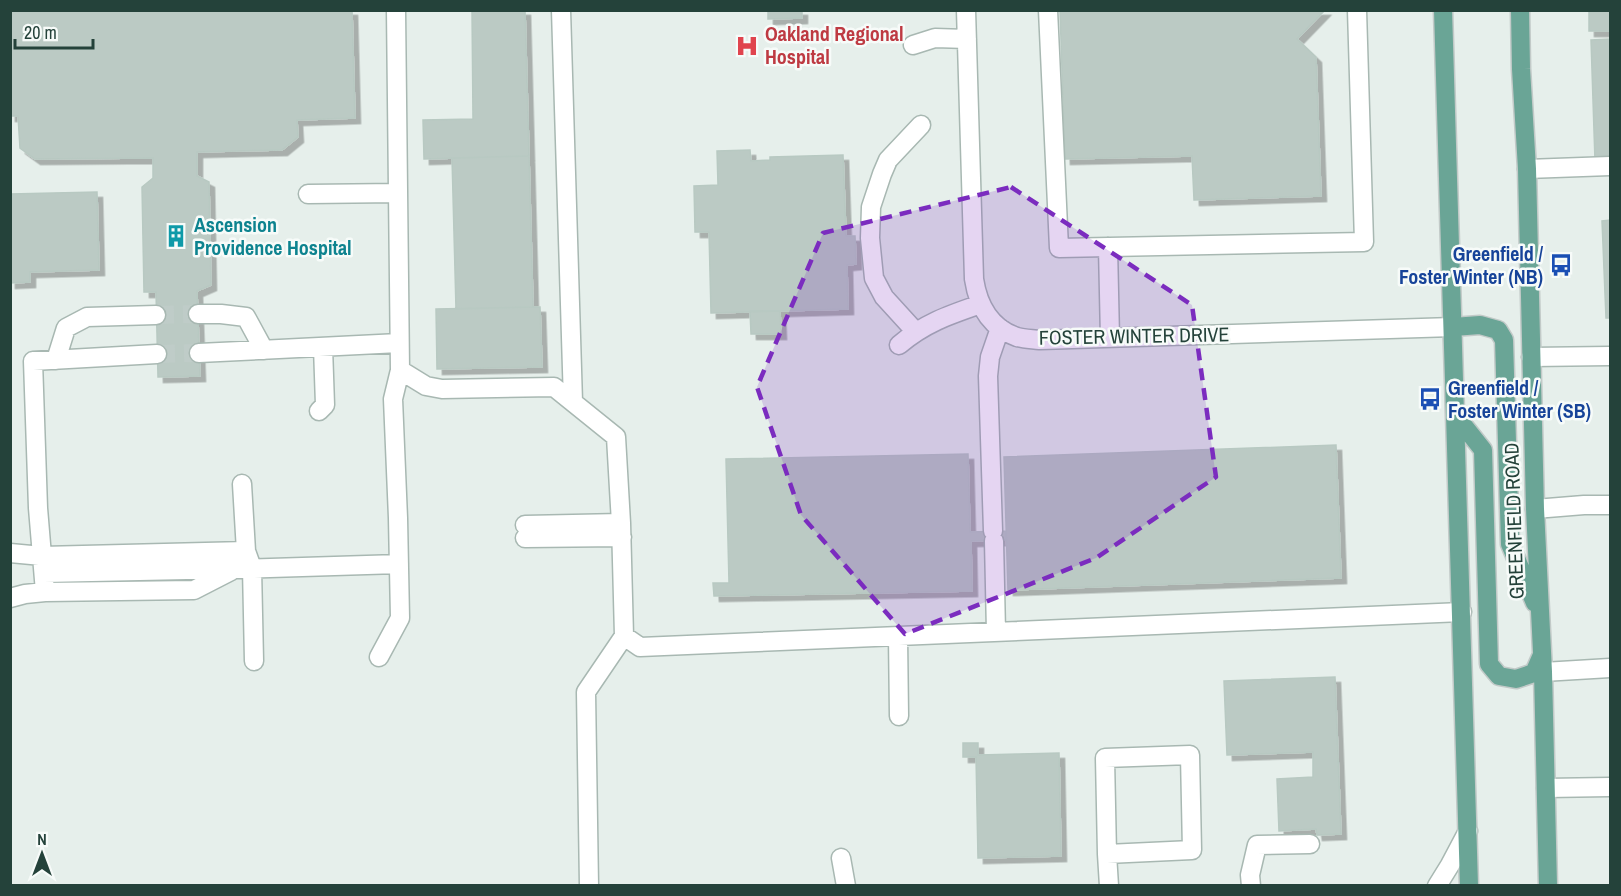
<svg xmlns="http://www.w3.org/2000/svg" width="1621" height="896" font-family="'Archivo Narrow',sans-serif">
	<defs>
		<filter id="shadow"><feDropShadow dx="5.5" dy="5.5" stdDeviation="0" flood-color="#0004"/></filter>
	</defs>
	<rect width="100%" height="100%" fill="#e6efeb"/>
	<path fill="#bbcac4" stroke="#b8c9c2" stroke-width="1.5" filter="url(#shadow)" d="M10,10H352L355,118L297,120L298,137L282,150L197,152V176L209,182L211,285L197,291L200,376L158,377L156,292H144L142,187L153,178V158L35,159L20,148L18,116H10Z
		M472,10H525L529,156L424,159L423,120L473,119Z
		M768,10H802V18L768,19Z
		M1060,10H1325L1297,39L1316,57L1321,196L1194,200L1192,156L1065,159Z
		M1589,10H1610V31H1589Z
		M1610,39V160L1595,161L1591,40Z
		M750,150L751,161L770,160V157L843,155L846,236H855L856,264L847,265L848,309L711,313L709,232H695L694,186L718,185L717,151Z
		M529,156L533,307L456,309L452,158Z
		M97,192L99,270L30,272V282L10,283V194Z
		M1610,220V318H1606L1602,221Z
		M533,307H540L542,367L437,369L436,309Z
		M750,311H780L781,334H751Z
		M1336,445L1341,578L1008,590L1004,457Z
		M968,454L970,532L1006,531V540L971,541L972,591L714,596L713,583H729L726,459Z
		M1335,677L1341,834L1317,835L1316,829L1279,831L1277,779L1313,777V752L1227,755L1224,681Z
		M963,743H978V755L1059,753L1061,856L978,858L976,757H963Z"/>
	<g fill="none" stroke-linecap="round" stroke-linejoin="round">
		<path stroke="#bfccc8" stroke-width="18" stroke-dasharray="18 9" stroke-linecap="butt" d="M156,315L198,314
			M157,354L199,353"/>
		<g stroke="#a8b8b2" stroke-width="21">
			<path id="minor" d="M561,10L573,402
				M966,10L974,279C978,305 990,328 1017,337C1024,339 1033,339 1040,340L1453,327
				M1048,10L1059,248L1364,242L1357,10
				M913,45L935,38L967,39
				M1527,169L1610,166
				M308,194L398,193
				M1108,247L1110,338
				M198,314H221L246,317L264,350
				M915,331L884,297L874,278L870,238L871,207L882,174L888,160L921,125
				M899,345C925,323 949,315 981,304
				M199,353L399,343
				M1531,357L1610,356
				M56,360L66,328L87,317L156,315
				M400,370L426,386L442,389L554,387L616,437L621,523L624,636L640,647L1462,612
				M319,411L325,405L323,347
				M242,484L246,551L252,568L254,661
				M1535,509L1584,505H1610
				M525,525L621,523
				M993,531L988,376L990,357L1000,328
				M525,538L622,537
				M994,541L996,632
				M10,553L42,556L246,551
				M44,573L234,569L399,564
				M45,592L38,508L33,361L157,354
				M10,598L25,594L45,592L194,590L231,571
				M898,636L899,716
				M379,657L400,618L398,518L393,399L400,370L396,10
				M1543,672L1610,668
				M1546,788L1610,787
				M1107,854L1192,850L1190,755L1105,758L1107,854L1109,886
				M841,858L846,886
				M589,886L586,692L624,636
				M1251,886L1250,875L1257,845L1310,844
				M1437,886L1450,865L1468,831"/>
		</g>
		<g stroke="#c2cac8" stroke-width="21">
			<path id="major" d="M1443,10L1469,886
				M1520,10L1521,69L1527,169L1535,509L1543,672L1548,886
				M1453,327L1480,325L1498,330L1504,340L1510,544L1535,603
				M1456,416L1483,450L1489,664L1499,676L1516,679L1534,673L1541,657"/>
		</g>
		<use href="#minor" stroke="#fff" stroke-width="18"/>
		<use href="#major" stroke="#6aa596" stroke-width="18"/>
	</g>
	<path fill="#7b2cbf" fill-opacity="0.2" stroke="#7b2cbf" stroke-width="4.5" stroke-dasharray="12 8" stroke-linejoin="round" d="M1011,187L1192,305L1216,477L1096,558L905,634L801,515L757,387L823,233Z"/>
	<defs>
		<g id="hospital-bare" transform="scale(1.8)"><path d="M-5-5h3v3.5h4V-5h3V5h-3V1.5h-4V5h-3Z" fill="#e0444e" stroke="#f7fbf9" stroke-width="2.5" paint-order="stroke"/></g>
		<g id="building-bare" transform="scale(1.8)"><path d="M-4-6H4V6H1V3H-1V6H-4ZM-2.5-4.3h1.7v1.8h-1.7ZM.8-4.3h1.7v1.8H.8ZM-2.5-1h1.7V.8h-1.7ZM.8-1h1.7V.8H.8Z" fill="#0f9aa8" stroke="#f7fbf9" stroke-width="2.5" paint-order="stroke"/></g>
		<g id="bus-bare" transform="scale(1.8)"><path d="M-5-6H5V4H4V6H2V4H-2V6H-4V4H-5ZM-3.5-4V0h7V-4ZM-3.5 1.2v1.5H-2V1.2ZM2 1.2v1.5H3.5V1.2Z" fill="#1a4fb4" stroke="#f7fbf9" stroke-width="2.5" paint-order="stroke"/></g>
	</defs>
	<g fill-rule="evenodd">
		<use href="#hospital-bare" x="747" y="46"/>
		<use href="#building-bare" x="176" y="236"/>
		<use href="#bus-bare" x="1561" y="265"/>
		<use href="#bus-bare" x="1430" y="399"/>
	</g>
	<g text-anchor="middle" stroke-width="5" stroke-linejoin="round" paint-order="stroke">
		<g font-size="20" font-weight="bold" fill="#be3a42" stroke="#f7fbf9" text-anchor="start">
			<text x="765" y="41">Oakland Regional<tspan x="765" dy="23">Hospital</tspan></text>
		</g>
		<g font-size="20" font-weight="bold" fill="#0d838f" stroke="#f7fbf9" text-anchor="start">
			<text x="194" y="232">Ascension<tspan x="194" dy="23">Providence Hospital</tspan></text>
		</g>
		<g font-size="20" font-weight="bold" fill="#164399" stroke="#f7fbf9" text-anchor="end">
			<text x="1543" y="261">Greenfield /<tspan x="1543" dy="23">Foster Winter (NB)</tspan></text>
			<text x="1448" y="395" text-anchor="start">Greenfield /<tspan x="1448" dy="23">Foster Winter (SB)</tspan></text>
		</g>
		<g font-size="20" fill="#24423a" stroke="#f7fbf9">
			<text transform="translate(1134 336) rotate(-1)" y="7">FOSTER WINTER DRIVE</text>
			<text transform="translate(1514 521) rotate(-92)" y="7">GREENFIELD ROAD</text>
		</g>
	</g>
	<rect width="1621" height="896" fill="none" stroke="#24423a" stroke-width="24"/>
	<g transform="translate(42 854)" stroke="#f7fbf9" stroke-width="4.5" paint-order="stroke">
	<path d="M0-4.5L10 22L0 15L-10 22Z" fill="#24423a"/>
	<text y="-9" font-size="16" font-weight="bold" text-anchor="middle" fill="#24423a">N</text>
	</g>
	<path d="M15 39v9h78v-9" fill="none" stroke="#24423a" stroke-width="3"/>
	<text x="24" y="39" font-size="18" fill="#24423a" stroke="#f7fbf9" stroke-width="4.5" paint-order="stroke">20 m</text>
</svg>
